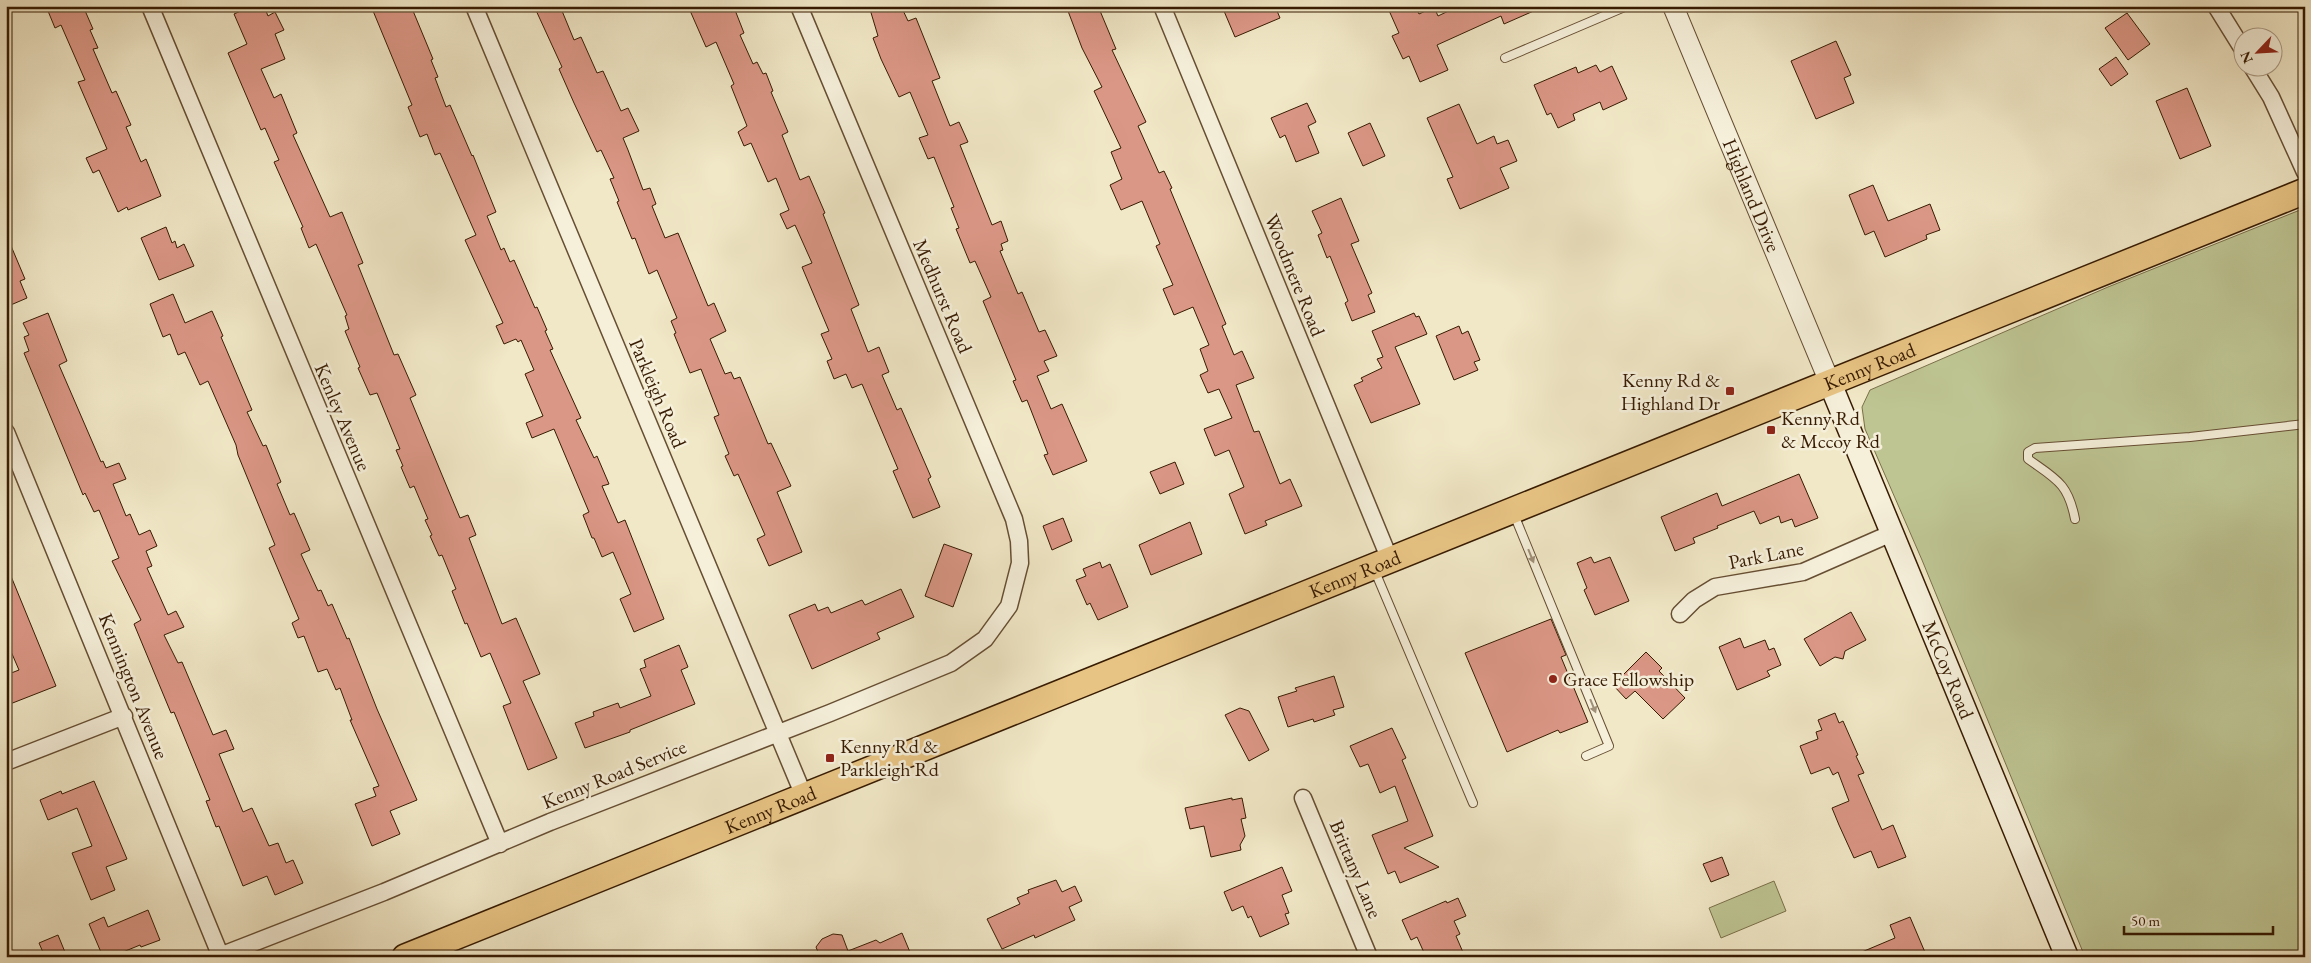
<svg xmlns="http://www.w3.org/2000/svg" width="2311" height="963" font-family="'EB Garamond',serif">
	<rect width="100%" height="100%" fill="#f1e8c7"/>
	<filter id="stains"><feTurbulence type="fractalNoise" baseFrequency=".004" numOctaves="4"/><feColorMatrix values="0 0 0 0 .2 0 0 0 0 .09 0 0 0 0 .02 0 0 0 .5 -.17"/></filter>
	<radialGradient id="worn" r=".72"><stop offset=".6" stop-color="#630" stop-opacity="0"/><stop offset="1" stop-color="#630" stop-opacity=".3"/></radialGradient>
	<path fill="#bec593" stroke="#7a704a" d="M2305,208V957H2085L1922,560L1865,429L1862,407L1870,390L2108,287Z
		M1774,881L1786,911L1721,938L1709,908Z"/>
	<path fill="#db9786" stroke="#371b02" d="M59,6H83L93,29L90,30L98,48L93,49L112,93L116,91L131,125L126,127L141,162L146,159L161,196L128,210L127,207L118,212L99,170L93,173L86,158L107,149L78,82L85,80L61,25L55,28L48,11Z
		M252,6H264L268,16L275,12L284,30L275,34L285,59L261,69L274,98L281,94L297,133L293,135L330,217L342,212L363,263L358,265L394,355L398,354L416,395L410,398L442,475L460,518L468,515L476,535L469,538L502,624L516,618L540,674L523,681L557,758L528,770L503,706L511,703L490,653L481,657L467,623L465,624L452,591L456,589L442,555L439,556L430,536L432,535L425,520L428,519L414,486L410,488L401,467L403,466L396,450L400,449L377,393L370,395L358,368L360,367L345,331L349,329L345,316L347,315L316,244L309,248L301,228L303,227L274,162L279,160L265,128L261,130L228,53L247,44L234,14Z
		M371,6H411L433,59L431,60L438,77L435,78L446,107L450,105L472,156L473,155L496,212L487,216L501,250L504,248L510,262L514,260L535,308L537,307L547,330L545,331L553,349L550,350L581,418L576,420L594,458L597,456L609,484L602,486L618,523L625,520L664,619L634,632L620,599L631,594L613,552L602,557L594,538H592L583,515L589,512L554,429L532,438L526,423L543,416L525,374L534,370L521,340L518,342L516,339L504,344L496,326L503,323L465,240L476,235L440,153L435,155L427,134L420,137L408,107L412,105Z
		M534,6H560L574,40L581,37L597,73L603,71L621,111L628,108L639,131L623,138L628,150L643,190L650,188L656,204L652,206L665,238L678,233L708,306L714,303L726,331L710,339L725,374L731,372L734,379L740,377L768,444L771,443L791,486L777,492L802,552L769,566L757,539L765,535L738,474L734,476L725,456L729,454L714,417L719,415L701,369L690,373L674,334L676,333L671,321L677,318L657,270L649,274L635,238L632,239L617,202L619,201L610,179L614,178L601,150L597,152L574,103L559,69L562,67Z
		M688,6H728L731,12L735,10L744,33L740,35L753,64L757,62L763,74L766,73L773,91L771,92L788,132L782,135L800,180L809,176L825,213L823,214L859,305L851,309L868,352L879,347L889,372L882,375L897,410L901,408L931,477L928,479L940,507L913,518L893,471L898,469L862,384L852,388L846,374L834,379L827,361L832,359L821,334L829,331L802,267L812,263L795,225L787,229L780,214L789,210L776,178L768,182L751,143L744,146L738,132L747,126L731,86L734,84L716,42L706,47Z
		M869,6H901L908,21L916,18L940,78L932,81L950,126L959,122L968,142L960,145L992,225L1001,221L1008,241L1001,244L1003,250L1000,251L1018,294L1022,292L1039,332L1045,330L1057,356L1044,361L1049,371L1037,376L1051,409L1062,404L1087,461L1053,475L1044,455L1048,454L1027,400L1022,402L1013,381L1016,380L983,301L991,297L975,261L970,263L956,229L959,228L951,208L954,207L934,157L928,159L919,138L928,135L910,92L899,97L881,59L873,38L878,36Z
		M1079,6H1098L1116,49L1112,50L1146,122L1138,126L1159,173L1164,171L1172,188L1170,189L1226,324L1222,326L1234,355L1242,351L1254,378L1236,385L1254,432L1259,431L1280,484L1290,479L1302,506L1265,521L1267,525L1245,534L1229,494L1244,487L1229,450L1215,456L1204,429L1232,418L1219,389L1208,393L1200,375L1208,371L1200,349L1209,345L1193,307L1174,315L1163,289L1173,285L1156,246L1160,244L1142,201L1121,210L1110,185L1122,179L1111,152L1121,148L1094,91L1102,87L1082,48L1068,11Z
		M1235,6H1275L1280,18L1235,37L1224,11Z
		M1387,6H1415L1419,14L1434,7L1438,16L1459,6H1545L1504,24L1501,16L1437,45L1448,70L1420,82L1409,56L1403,59L1392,36L1399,33Z
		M2127,13L2150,44L2128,60L2105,28Z
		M1836,41L1851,75L1844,78L1854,103L1816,119L1791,61Z
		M2116,57L2128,74L2111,86L2099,69Z
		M1596,65L1600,72L1612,66L1627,99L1603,110L1600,102L1573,114L1575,120L1558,128L1551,113L1547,115L1534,85L1576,67L1578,73Z
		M2187,88L2211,146L2180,159L2156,101Z
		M1307,103L1316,122L1308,126L1319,153L1296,162L1285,135L1280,138L1271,118Z
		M1459,104L1477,144L1494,136L1497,144L1508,140L1517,161L1500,168L1509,188L1460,209L1447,179L1453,177L1427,118Z
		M1370,123L1385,156L1363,166L1348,133Z
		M1873,185L1888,221L1930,204L1940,230L1926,235L1927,239L1885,257L1874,231L1865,235L1849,195Z
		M1341,198L1359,241L1351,244L1372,293L1368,295L1375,312L1352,321L1345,303L1348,301L1330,256L1327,258L1318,235L1322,233L1312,211Z
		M166,227L172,243L175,241L177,248L184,244L194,266L159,280L141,238Z
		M6,234L25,279L20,281L27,298L6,307Z
		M173,294L185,323L212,311L223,336L221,337L252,410L247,412L263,446L266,445L281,482L277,484L290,515L294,513L310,550L301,554L318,591L321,590L328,606L332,604L347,639L349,638L377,709L417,800L390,811L400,834L372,846L355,804L376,796L373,788L379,786L350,720H352L340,688L336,690L327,669L318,672L304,636L298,638L292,623L299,619L269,548L275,545L238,455L236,445L208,381L200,385L185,352L178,355L170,334L163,337L150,304Z
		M48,313L67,361L59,365L101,462L103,461L106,468L119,463L126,479L113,484L126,516L130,514L139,535L150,530L157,546L146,551L152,566L147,568L168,615L176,611L184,627L164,635L178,663L182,662L213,735L226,730L234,749L219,754L243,812L252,808L269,846L278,843L286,863L293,860L303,883L275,895L267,876L243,886L219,826L216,827L206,801L210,800L174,712L171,713L134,624L141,620L112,561L119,558L99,510L94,512L85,493L83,495L24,353L29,351L24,337L29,335L23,323Z
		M1414,313L1416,317L1419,316L1427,334L1395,347L1420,404L1371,423L1354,385L1363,381L1361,378L1382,368L1377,359L1383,357L1372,331Z
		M1459,326L1462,334L1468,331L1480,360L1474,362L1478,370L1454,380L1436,336Z
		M1175,462L1184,484L1160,494L1150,472Z
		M1799,474L1818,518L1795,527L1792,519L1781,523L1779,516L1760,524L1754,511L1717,526L1718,528L1693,538L1695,543L1675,551L1661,517L1717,493L1722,506Z
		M1063,518L1072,541L1052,550L1043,526Z
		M1190,522L1202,554L1151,575L1139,545Z
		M944,544L972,554L953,607L925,596Z
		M1591,557L1594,563L1610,557L1629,601L1595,615L1584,590L1587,588L1577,563Z
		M1100,562L1102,568L1110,564L1128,607L1098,620L1090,603L1087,605L1076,580L1086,576L1083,569Z
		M6,564L56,686L10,704L6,695V675L19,670L6,640Z
		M901,589L914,617L877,633L880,639L812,669L789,615L815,604L818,611L828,607L831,613L862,600L865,605Z
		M1851,612L1866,640L1845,651L1843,659L1835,657L1820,666L1804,639Z
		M1551,619L1566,655L1561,657L1588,722L1560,733L1558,730L1507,752L1465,653Z
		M1740,638L1744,648L1765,640L1769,650L1774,648L1781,665L1767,671L1770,676L1737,690L1719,647Z
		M679,645L688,667L681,670L695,704L630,730V732L585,748L575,723L594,716L593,712L618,703L620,708L651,696L640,669L646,667L644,660Z
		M1646,652L1662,668L1659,671L1685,698L1663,719L1635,691L1626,699L1613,685Z
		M1334,676L1344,707L1333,710L1335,715L1314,722L1313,719L1288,727L1278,697L1297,691L1295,688Z
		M1240,708L1249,711L1269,750L1249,761L1225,715Z
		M1835,713L1839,723L1843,721L1858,755L1856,756L1864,773L1858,775L1882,830L1893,825L1906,857L1878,868L1871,851L1854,858L1839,825L1832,808L1849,801L1838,772L1833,775L1829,767L1811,774L1800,746L1818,739L1816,732L1822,730L1818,720Z
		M1392,728L1406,758L1402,760L1433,836L1404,848L1439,867L1400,883L1395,871L1388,874L1372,835L1408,821L1395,786L1380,793L1368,764L1360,767L1350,746Z
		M94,781L127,859L106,867L115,890L91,900L72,853L92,846L77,808L48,820L40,800L61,791L62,794Z
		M1232,798V800L1242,798L1246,818L1241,819L1245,836L1240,845L1241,850L1211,857L1204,826L1190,829L1185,808Z
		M1722,857L1729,875L1711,882L1703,864Z
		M1282,867L1292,891L1282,895L1289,913L1285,914L1289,924L1260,937L1251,916L1248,918L1243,906L1232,911L1224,892Z
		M1056,880L1062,892L1075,886L1082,901L1069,907L1075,920L1035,938L1034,935L1002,949L987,919L1020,904L1017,898L1029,893L1028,890Z
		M1458,898L1466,916L1454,921L1460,934L1456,936L1465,957H1426L1417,937L1411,940L1402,920L1446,901L1447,903Z
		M148,910L160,940L141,947L140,945L111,957H103L89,924L104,917L108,927Z
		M1910,917L1927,957H1850L1895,938L1890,925Z
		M902,933L912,957H820L816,947L822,939L833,934L842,935L848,951L876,940L880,943Z
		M58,935L67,957H45L39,943Z"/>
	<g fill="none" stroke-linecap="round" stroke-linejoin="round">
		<g stroke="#664e33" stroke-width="10">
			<path id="service" d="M1505,58L1627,6
				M1513,512L1609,746L1586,756
				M2075,519C2068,483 2056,479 2028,459V452L2035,448L2190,437L2305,424
				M1374,569L1473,803"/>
		</g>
		<g stroke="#664e33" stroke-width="19">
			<path id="minor" d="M150,6L500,844
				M474,6L804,796
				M1162,6L1390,560
				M2216,6L2244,51
				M2253,68L2271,97L2305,172
				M6,432L221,957
				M1680,614L1694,600L1715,587L1803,572L1892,533
				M6,762L124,716
				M1303,798L1369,957
				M217,957L384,892L550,822L830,713L951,663L985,639L1009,606L1020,563L1019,541L1014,519L799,6"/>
		</g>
		<g stroke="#664e33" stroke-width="22">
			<g id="tertiary">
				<path id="s1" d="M1673,6L1830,383"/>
			</g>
		</g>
		<g stroke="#371b02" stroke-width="25">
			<g id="secondary">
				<path id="s2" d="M1830,383L2067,957"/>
			</g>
		</g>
		<g stroke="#371b02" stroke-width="28">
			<g id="primary">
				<path id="s3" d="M405,957L2305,191"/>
			</g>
		</g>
		<use href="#service" stroke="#f6f0db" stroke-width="8"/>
		<use href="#minor" stroke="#f6f0db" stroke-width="16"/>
		<use href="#tertiary" stroke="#f6f0db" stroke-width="20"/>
		<use href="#secondary" stroke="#f6f0db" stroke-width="22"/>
		<use href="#primary" stroke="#e8c484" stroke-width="25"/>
	</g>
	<defs><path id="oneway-solid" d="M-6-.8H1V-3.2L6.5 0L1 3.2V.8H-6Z" transform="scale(1.25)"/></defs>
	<g fill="#a09079">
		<use href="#oneway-solid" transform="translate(1531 556) rotate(68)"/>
		<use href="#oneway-solid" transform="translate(1593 706) rotate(68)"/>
	</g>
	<g fill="#8f2418" stroke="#f6f0db" stroke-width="2">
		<rect x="1725" y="386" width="10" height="10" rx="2.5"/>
		<rect x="1766" y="425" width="10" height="10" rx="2.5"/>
		<circle cx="1553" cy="679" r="5"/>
		<rect x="825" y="753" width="10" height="10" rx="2.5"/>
	</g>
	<g text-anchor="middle" stroke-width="5" stroke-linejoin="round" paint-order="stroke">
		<g font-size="20" fill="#371b02" stroke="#f6f0db">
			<text dy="7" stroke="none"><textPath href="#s1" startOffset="205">Highland Drive</textPath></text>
			<text transform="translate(1295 275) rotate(68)" y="7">Woodmere Road</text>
			<text transform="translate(943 296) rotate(67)" y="7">Medhurst Road</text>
			<text dy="7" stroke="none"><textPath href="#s3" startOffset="1579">Kenny Road</textPath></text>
			<text transform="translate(658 393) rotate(67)" y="7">Parkleigh Road</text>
			<text transform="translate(343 417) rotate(67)" y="7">Kenley Avenue</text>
			<text transform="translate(1766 555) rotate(-11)" y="7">Park Lane</text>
			<text dy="7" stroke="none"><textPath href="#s3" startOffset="1024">Kenny Road</textPath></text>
			<text dy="7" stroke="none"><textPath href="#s2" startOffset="310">McCoy Road</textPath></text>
			<text transform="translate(134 686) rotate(68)" y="7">Kennington Avenue</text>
			<text transform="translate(614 774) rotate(-22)" y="7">Kenny Road Service</text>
			<text dy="7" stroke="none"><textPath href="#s3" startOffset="394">Kenny Road</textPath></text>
			<text transform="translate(1356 869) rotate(67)" y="7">Brittany Lane</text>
		</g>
		<g font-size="20" fill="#371b02" stroke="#f6f0db" text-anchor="start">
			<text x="1720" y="387" text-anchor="end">Kenny Rd &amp;<tspan x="1720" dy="23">Highland Dr</tspan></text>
			<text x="1781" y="425">Kenny Rd<tspan x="1781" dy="23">&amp; Mccoy Rd</tspan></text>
			<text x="1563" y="686">Grace Fellowship</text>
			<text x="840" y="753">Kenny Rd &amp;<tspan x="840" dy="23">Parkleigh Rd</tspan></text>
		</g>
	</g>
	<rect width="2311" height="963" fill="none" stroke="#f1e8c7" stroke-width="25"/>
	<rect x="8" y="8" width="2296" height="948" fill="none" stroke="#371b02" stroke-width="2.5"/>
	<rect x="12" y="12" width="2286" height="938" fill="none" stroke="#371b02"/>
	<g transform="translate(2258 52) rotate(245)"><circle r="24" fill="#f6f0db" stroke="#aa9b84"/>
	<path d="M0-4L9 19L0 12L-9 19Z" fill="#8f2418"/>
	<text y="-8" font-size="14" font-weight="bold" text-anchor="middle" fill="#371b02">N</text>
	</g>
	<path d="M2124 926v8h149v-8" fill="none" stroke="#371b02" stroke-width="2.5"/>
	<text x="2131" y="926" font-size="15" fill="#371b02" stroke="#f6f0db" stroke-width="4" paint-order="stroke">50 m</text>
	<rect width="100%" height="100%" filter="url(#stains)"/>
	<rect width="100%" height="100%" fill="url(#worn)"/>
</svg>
